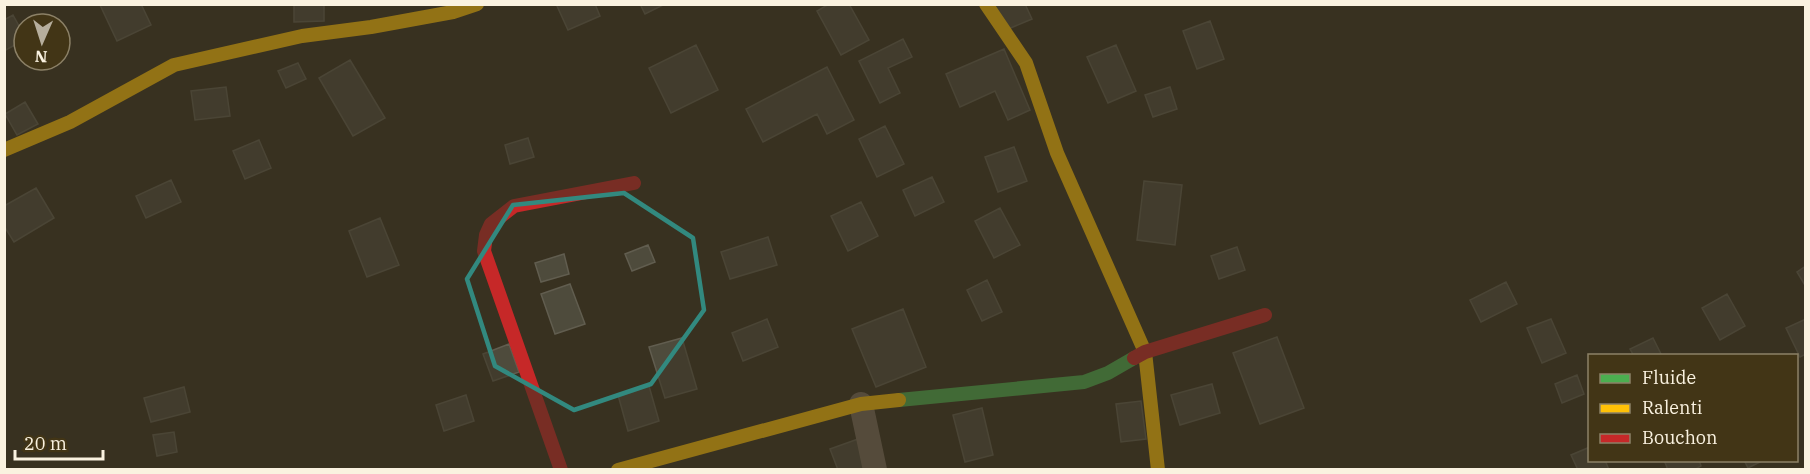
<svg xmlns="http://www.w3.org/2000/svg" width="1810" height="474" font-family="'IBM Plex Serif',serif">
	<rect width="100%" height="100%" fill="#383120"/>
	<path fill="#4e4b3c" stroke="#615d4f" stroke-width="1.5" d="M141,4L151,25L117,41L100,5Z
		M294,4H324V21L294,22Z
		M560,4H595L600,16L568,30L557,6Z
		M640,4H665L645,14Z
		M829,4H849L869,40L841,55L817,11Z
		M994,4H1025L1032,19L1006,30Z
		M13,15L24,35V40L4,51V20Z
		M1210,21L1224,59L1197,69L1183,31Z
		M903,39L912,57L888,68L900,93L880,103L859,61Z
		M696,45L718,90L671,113L649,68Z
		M1116,45L1136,91L1108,103L1087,57Z
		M1004,49L1030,110L1008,120L995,91L960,107L946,74Z
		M350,60L385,118L353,136L319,78Z
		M298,63L306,79L286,88L278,71Z
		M827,67L854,120L827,134L817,114L763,142L746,109Z
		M226,87L230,116L195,120L191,91Z
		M1170,87L1177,109L1153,117L1145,95Z
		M25,102L38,124L17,135L5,114Z
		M885,126L904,164L877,177L859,139Z
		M528,138L534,157L510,164L505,145Z
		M259,140L271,168L245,179L233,151Z
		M1014,147L1027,181L998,192L985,157Z
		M932,177L944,202L915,216L903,190Z
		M171,180L181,202L146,218L136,196Z
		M1144,181L1182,185L1175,245L1137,240Z
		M36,188L54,218L14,242L4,226V206Z
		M861,202L878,236L848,251L831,216Z
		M1000,208L1020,245L994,258L975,221Z
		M380,218L399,265L367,277L349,231Z
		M768,237L777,265L730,279L721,252Z
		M648,245L655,262L632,271L625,254Z
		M1237,247L1245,270L1219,279L1211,256Z
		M564,254L569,274L541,282L535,263Z
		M1806,266V287L1797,272Z
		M987,280L1002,312L982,321L967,290Z
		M1506,282L1517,304L1481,322L1470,300Z
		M570,284L585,324L555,334L541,294Z
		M1727,294L1745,326L1720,340L1702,308Z
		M903,309L926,367L876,387L852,329Z
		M767,319L778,347L743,361L732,333Z
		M1551,319L1566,353L1542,363L1527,328Z
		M1806,319V354L1800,357L1786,328Z
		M1277,337L1304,408L1260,424L1233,353Z
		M682,338L697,389L665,398L649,347Z
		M1653,338L1662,356H1634L1630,349Z
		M509,344L519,372L493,381L483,354Z
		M1577,375L1584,394L1562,403L1555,384Z
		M1212,384L1220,413L1180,425L1171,395Z
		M649,386L659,421L628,431L618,395Z
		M184,387L190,412L151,422L144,398Z
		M466,395L474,421L444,431L436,405Z
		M1141,401L1146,439L1121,442L1116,404Z
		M982,408L993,455L965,462L953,415Z
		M174,432L177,452L157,456L153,435Z
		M858,439L869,470H838L830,449Z
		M1590,447V460H1605L1609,470H1578L1571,455Z
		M1664,460H1699L1701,466L1694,470H1668Z
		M1744,460H1764L1748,468Z"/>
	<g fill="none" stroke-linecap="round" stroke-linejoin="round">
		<path stroke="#796c5c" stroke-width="24" d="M861,404L875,470"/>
		<path stroke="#4caf50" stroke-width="14" d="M899,400L1084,382L1108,373L1134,358"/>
		<path stroke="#ffc107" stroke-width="14" d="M986,4L1026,63L1057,153L1145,352L1158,470
			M4,150L70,122L174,65L302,36L371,27L453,12L477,4
			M618,470L861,404L899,400"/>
		<path stroke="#c62828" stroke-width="14" d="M1134,358L1145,352L1265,315
			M561,470L484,251L486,235L491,224L514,206L634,183"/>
	</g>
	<path d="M0 0H1810V474H0ZM624,193L693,238L704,310L651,384L574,410L495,366L467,279L513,205Z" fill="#383120" fill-opacity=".55" fill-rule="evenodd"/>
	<path fill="none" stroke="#32897f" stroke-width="4.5" stroke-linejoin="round" d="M624,193L693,238L704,310L651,384L574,410L495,366L467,279L513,205Z"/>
	<rect width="1810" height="474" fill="none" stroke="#faf2e0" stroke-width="12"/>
	<rect x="1588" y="354" width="210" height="108" fill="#423516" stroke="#8c8167" stroke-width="1.5"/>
	<rect x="1600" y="374" width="30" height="9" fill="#4caf50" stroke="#8c8167" stroke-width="1.5"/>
	<text x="1642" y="384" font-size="18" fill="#faf2e0">Fluide</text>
	<rect x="1600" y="404" width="30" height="9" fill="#ffc107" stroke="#8c8167" stroke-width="1.5"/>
	<text x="1642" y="414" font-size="18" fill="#faf2e0">Ralenti</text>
	<rect x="1600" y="434" width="30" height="9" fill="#c62828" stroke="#8c8167" stroke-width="1.5"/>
	<text x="1642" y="444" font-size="18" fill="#faf2e0">Bouchon</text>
	<g transform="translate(42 42) rotate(183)"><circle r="28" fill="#423516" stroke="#8c8167" stroke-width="1.5"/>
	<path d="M0-4.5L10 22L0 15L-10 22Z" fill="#b6ae9d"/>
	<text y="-9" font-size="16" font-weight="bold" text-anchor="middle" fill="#faf2e0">N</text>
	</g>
	<path d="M15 450v9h88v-9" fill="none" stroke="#faf2e0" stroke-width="3"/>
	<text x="24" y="450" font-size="18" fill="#faf2e0" stroke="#423516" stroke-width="4.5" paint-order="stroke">20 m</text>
</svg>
